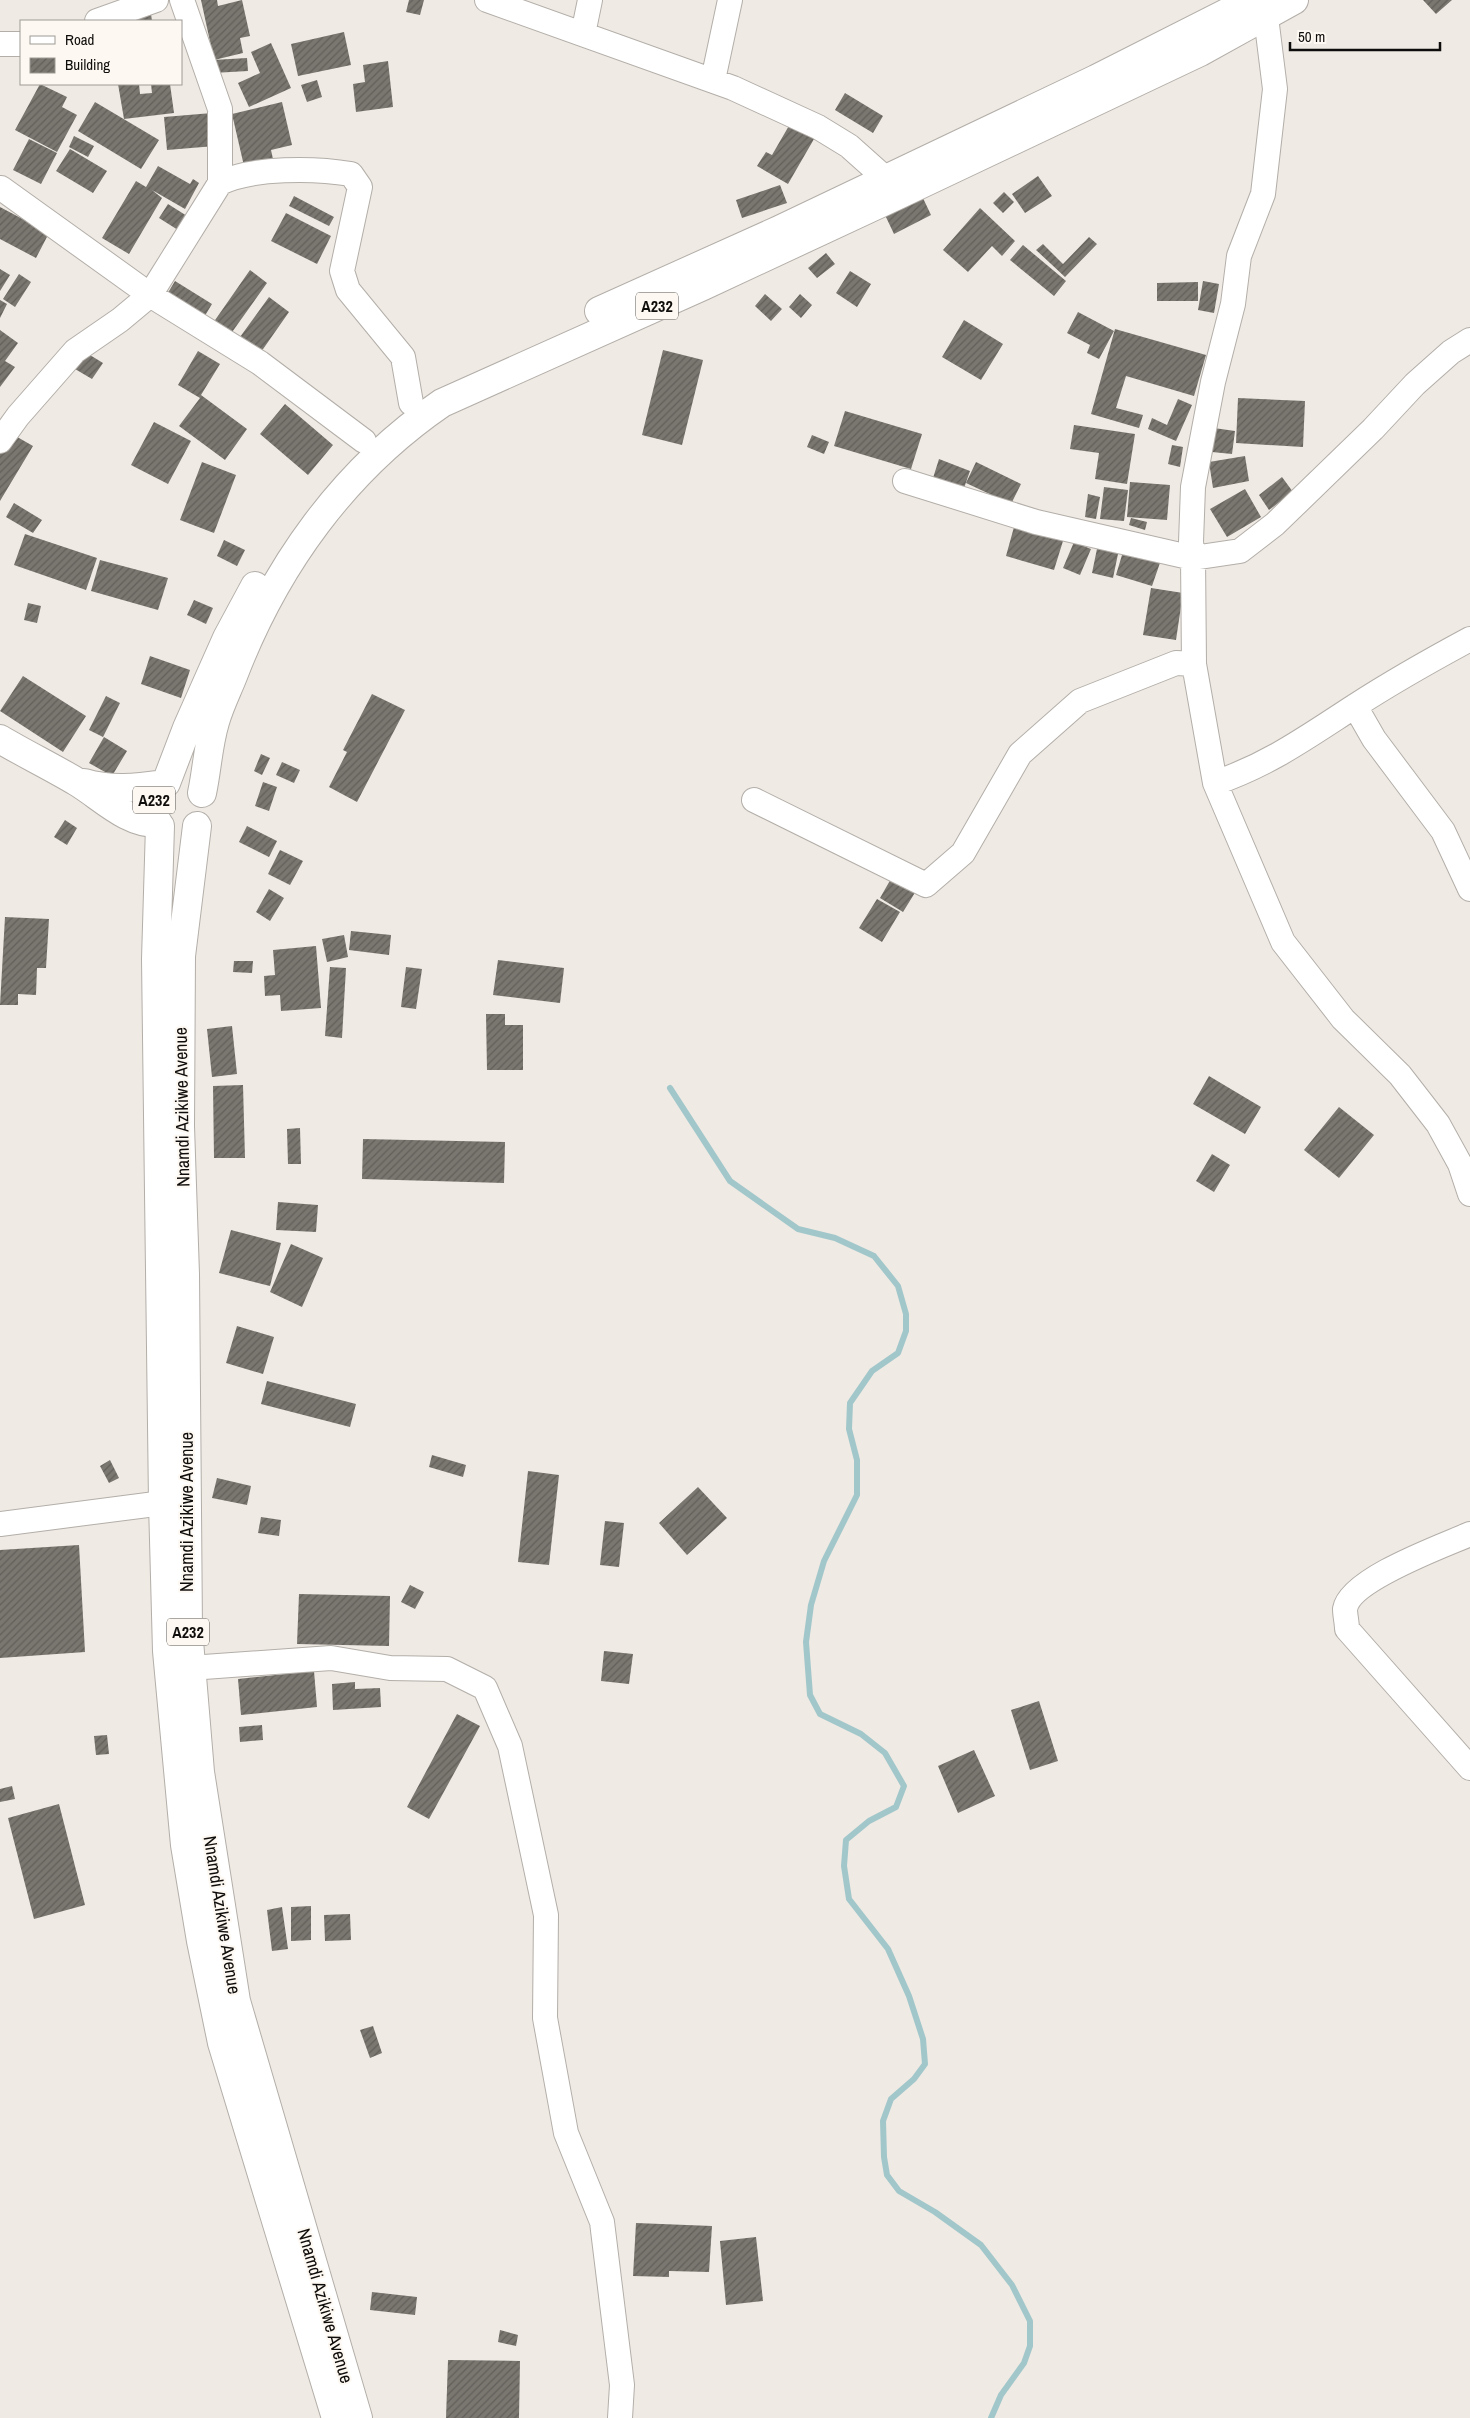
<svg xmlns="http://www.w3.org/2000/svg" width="1470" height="2418" font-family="'Archivo Narrow',sans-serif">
	<defs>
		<pattern id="building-hatch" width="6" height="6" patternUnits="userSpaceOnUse" patternTransform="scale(1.25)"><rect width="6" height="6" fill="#7a7670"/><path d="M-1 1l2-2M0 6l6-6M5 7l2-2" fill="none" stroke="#625f5a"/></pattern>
	</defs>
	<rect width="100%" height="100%" fill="#efeae4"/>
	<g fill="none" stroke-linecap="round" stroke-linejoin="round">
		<path stroke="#a2c7ca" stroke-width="6" d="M670,1088L730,1181L798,1229L835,1238L874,1256L898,1286L906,1314V1331L898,1353L872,1371L850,1403L849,1429L857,1460V1495L824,1561L811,1605L806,1642L810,1695L820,1714L861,1734L885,1753L904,1786L896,1807L869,1821L846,1840L844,1866L849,1899L888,1949L909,1996L923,2039L925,2064L914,2079L891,2099L883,2121L884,2157L887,2175L899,2191L935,2212L981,2245L1012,2285L1030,2321V2346L1024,2363L1001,2395L991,2418"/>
	</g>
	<path fill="url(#building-hatch)" d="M201,0H217L218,6L242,0L250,36L240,38L243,53L214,60Z
		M409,0H424L420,15L406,12Z
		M1423,0H1452L1436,14Z
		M151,14L152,21H131Z
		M344,32L351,65L298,76L291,44Z
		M271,43L291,88L249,107L238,83L260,73L251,52Z
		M247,58L248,71L213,73V60Z
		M388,61L393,107L356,112L353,84L365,82L363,65Z
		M317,80L322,97L307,102L301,85Z
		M40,84L67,97L62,107L77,115L57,152L15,130Z
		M118,84H139L140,94L152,93L151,84H170L174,113L124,119Z
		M845,93L883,116L873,133L835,110Z
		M95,102L159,140L141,169L78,131Z
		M282,102L292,145L271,150L273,159L244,166L232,114Z
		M212,113L215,146L167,150L164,117Z
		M790,124L814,139L788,184L757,166L766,152L772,155Z
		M74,136L94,146L88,157L69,147Z
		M29,139L57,153L41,184L13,170Z
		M70,149L107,171L93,193L56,171Z
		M158,166L190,184L193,179L199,183L185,209L152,190L162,198L129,254L102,238L136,181L146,187Z
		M1038,176L1052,196L1025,213L1012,194Z
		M780,185L787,203L742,218L736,200Z
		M1004,192L1014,202L1003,213L993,203Z
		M294,196L334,217L329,226L289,206Z
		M922,196L931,215L894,234L885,215Z
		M168,204L187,216L178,230L159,218Z
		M0,207L49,233L36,258L0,239Z
		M980,208L1015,241L1002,256L992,246L968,272L943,250Z
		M286,213L331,236L317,264L271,241Z
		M1089,237L1097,244L1065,277L1036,250L1043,244L1063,264Z
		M1023,245L1066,281L1054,296L1010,260Z
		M826,253L835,264L817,278L808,268Z
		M0,269L10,275L0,291Z
		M250,270L267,283L230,335L213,323Z
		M850,271L871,284L857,307L836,293Z
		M19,274L31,282L15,307L3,299Z
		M175,281L212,304L203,319L166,296Z
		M1203,281L1219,284L1214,313L1198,310Z
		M1198,282V301H1157V283Z
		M765,294L782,309L771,321L755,306Z
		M800,294L812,305L801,318L789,307Z
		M269,297L289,312L261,352L240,337Z
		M0,300L7,304L0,318Z
		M1078,312L1114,331L1099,359L1087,353L1090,345L1067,333Z
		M964,320L1003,344L981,380L942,357Z
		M1115,329L1206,355L1194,396L1126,376L1116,408L1143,415L1139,428L1091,414Z
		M0,330L18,343L5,361L15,367L0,387Z
		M663,350L703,360L682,445L642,435Z
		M198,351L220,364L201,395L247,429L225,460L179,426L200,398L178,385Z
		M85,352L103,363L92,379L75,369Z
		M1238,398L1305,401L1303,447L1236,443Z
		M1178,399L1192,405L1176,441L1148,429L1152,418L1167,425Z
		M285,404L333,445L308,475L260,434Z
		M845,411L922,434L911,469L834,446Z
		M154,422L191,441L168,484L131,465Z
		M1074,425L1135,434L1127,484L1095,479L1099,453L1070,449Z
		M1214,428L1235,431L1232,454L1212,452Z
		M12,434L33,446L0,501V454Z
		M812,435L829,442L824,454L807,447Z
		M1172,445L1183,447L1180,467L1168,464Z
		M1245,456L1249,481L1213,488L1209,462Z
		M939,459L970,471L964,488L933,478Z
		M202,462L236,475L214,533L180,520Z
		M976,462L1021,484L1011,504L966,483Z
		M1282,477L1293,492L1269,510L1259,495Z
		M1130,482L1170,485L1167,520L1127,517Z
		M1104,487L1128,490L1124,521L1100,519Z
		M1245,489L1261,517L1227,537L1210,509Z
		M1088,494L1100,497L1096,519L1085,517Z
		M14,503L42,520L33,533L6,517Z
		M1131,518L1147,522L1145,530L1129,525Z
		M1014,527L1063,541L1054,570L1006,556Z
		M25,534L97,558L86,590L14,565Z
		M224,540L245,550L237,566L217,556Z
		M1074,542L1091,549L1080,575L1063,568Z
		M1098,544L1119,549L1113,578L1092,573Z
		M1125,545L1162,557L1152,586L1116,575Z
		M100,560L168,578L158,610L91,591Z
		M1151,588L1183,593L1176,640L1143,635Z
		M194,600L213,608L206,624L187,615Z
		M28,603L41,606L37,623L24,620Z
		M150,656L190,670L181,698L141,684Z
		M23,676L86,716L63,752L0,711Z
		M372,694L405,710L357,802L329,787L347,752L343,750Z
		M106,696L120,703L103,737L89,730Z
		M104,737L127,751L112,776L89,763Z
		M261,754L270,758L262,775L254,771Z
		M282,762L300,770L294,783L276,775Z
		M263,782L277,787L269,811L255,806Z
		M65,820L77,828L67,845L54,837Z
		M247,826L277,841L269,857L239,842Z
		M280,850L303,861L290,885L268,874Z
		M892,877L916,891L903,912L880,898Z
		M269,889L284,898L270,921L256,912Z
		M877,899L900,912L882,942L859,928Z
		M5,917L49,919L46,968H37L36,995L18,994V1005H0Z
		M351,931L391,935L389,955L349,950Z
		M344,935L348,957L327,962L322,939Z
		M316,946L321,1008L281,1011L280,995L265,996L264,976L275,975L273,950Z
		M498,960L564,968L560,1003L493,995Z
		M234,961H253L252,973L233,972Z
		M330,967L346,968L342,1038L325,1036Z
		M406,967L422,969L416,1009L401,1007Z
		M486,1014H505V1025H523V1070H487Z
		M232,1026L237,1074L212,1077L207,1029Z
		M1209,1076L1261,1107L1245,1134L1193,1104Z
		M243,1085L245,1158H214L213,1086Z
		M1339,1107L1374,1135L1339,1178L1304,1150Z
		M300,1128L301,1164H288L287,1129Z
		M363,1139L505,1142L504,1183L362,1179Z
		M1212,1154L1230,1165L1214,1192L1196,1181Z
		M278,1202L318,1205L316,1232L276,1230Z
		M231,1230L281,1243L270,1286L219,1273Z
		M291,1244L323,1258L302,1307L270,1292Z
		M237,1326L274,1337L263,1374L226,1363Z
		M267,1381L356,1404L350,1427L261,1404Z
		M432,1455L466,1465L463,1477L429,1467Z
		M110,1460L119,1478L109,1483L100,1466Z
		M528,1471L559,1475L549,1565L518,1562Z
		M217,1478L251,1486L247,1505L212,1498Z
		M698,1487L727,1518L687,1555L659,1523Z
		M261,1517L281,1520L279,1536L258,1533Z
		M605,1521L624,1523L619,1567L600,1565Z
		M79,1545L85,1652L0,1658V1550Z
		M410,1585L424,1592L415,1609L401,1602Z
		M299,1594L390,1596L389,1646L297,1644Z
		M604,1651L633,1654L629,1684L601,1681Z
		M314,1671L317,1707L241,1715L238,1679Z
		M355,1682V1689L380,1688L381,1707L333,1710L332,1684Z
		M1039,1701L1058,1761L1030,1770L1011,1710Z
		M457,1714L480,1726L429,1819L407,1807Z
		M262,1725L263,1740L240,1742L239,1727Z
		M107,1735L109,1754L96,1755L94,1736Z
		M974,1750L995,1796L958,1813L938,1766Z
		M12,1786L15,1799L0,1802V1789Z
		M59,1804L85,1905L34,1919L8,1818Z
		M311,1906V1940L291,1941V1907Z
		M282,1907L288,1949L272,1951L267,1910Z
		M350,1914L351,1940L325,1941L324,1915Z
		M373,2026L382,2053L370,2058L360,2030Z
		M636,2223L712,2226L709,2272L669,2271V2277L633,2276Z
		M756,2237L763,2301L726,2305L720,2241Z
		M372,2292L417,2297L415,2315L370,2310Z
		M500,2330L518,2335L516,2346L498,2342Z
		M448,2360L520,2361L519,2418H446Z"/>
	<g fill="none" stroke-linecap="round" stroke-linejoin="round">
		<g stroke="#b3aea8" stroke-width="26">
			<path id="minor" d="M182,0L220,109V183
				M487,0L733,88L818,127L849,146L886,179L895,194
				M1266,17L1275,89L1263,194L1239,256L1233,304L1213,382L1193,487L1191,542L1193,558L1194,664L1215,783L1283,942L1343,1019L1400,1075L1438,1124L1460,1164L1470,1194
				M97,21L156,0
				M583,34L590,0
				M0,44H21
				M713,80L730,0
				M0,441L18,416L75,351L120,320L150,295L1,188
				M364,441L260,363L150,295L220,183C253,167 315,168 351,174L360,187L342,271L348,290L403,357L411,403
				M905,481L1036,522L1193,558L1240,551L1275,524L1373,429L1415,384L1451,352L1470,340
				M1355,706L1374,739L1443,831L1470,889
				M1215,783C1270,764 1307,737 1355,706C1392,682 1431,660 1470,639
				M754,800L926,885L963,853L1020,754L1080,701L1176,663L1194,664
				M0,1524L163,1503
				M1470,1534C1443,1546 1350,1579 1345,1609C1345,1615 1347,1623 1347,1629L1470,1768
				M190,1668L331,1658L390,1668L447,1669L485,1688L510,1746L546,1915L545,2018L566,2133L602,2222L622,2385L620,2418"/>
		</g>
		<g stroke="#b3aea8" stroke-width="30">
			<path id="major" d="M599,311L779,230L1096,79L1252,0
				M0,739C25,754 52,767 77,782C102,797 127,824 158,823
				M84,783C111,791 136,788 164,784
				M166,783L187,728L227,638L255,586
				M202,793C207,770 208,745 215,722C219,707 227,691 233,676C275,566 344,470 442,403L703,286L896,196L1200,52L1294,0
				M160,826L156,959L163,1503L167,1651L185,1845L201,1941L222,2043L336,2418
				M197,826L181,956L180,1126L185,1274L188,1629L200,1772L236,2001L358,2418"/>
		</g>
		<use href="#minor" stroke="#fff" stroke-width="24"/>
		<use href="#major" stroke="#fff" stroke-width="28"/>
	</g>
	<g text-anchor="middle" stroke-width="4" stroke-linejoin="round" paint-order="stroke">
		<g fill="#fdf8f1" stroke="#565450" stroke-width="1">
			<rect x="636" y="292.5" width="42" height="27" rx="4"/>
			<rect x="133" y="786.5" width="42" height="27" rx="4"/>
			<rect x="167" y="1618.5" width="42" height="27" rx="4"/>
		</g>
		<g font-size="16" font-weight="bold" fill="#0f0d0b">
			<text x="657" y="312">A232</text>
			<text x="154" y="806">A232</text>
			<text x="188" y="1638">A232</text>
		</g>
		<g font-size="18" fill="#0f0d0b" stroke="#fdf8f1">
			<text transform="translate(182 1107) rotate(-91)" y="6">Nnamdi Azikiwe Avenue</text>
			<text transform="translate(187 1512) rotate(-90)" y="6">Nnamdi Azikiwe Avenue</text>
			<text transform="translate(222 1915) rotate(81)" y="6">Nnamdi Azikiwe Avenue</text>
			<text transform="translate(325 2306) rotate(74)" y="6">Nnamdi Azikiwe Avenue</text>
		</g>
	</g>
	<rect x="20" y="20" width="162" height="65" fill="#fdf8f1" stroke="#9e9a95"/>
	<rect x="30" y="36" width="25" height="8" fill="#ffffff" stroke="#9e9a95"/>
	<text x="65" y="45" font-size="15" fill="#0f0d0b">Road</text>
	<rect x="30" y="58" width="25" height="15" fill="url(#building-hatch)" stroke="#9e9a95"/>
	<text x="65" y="70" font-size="15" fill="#0f0d0b">Building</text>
	<path d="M1290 42v8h150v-8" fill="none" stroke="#0f0d0b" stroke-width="2.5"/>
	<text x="1298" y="42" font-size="15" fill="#0f0d0b" stroke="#fdf8f1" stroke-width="4" paint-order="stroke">50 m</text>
</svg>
